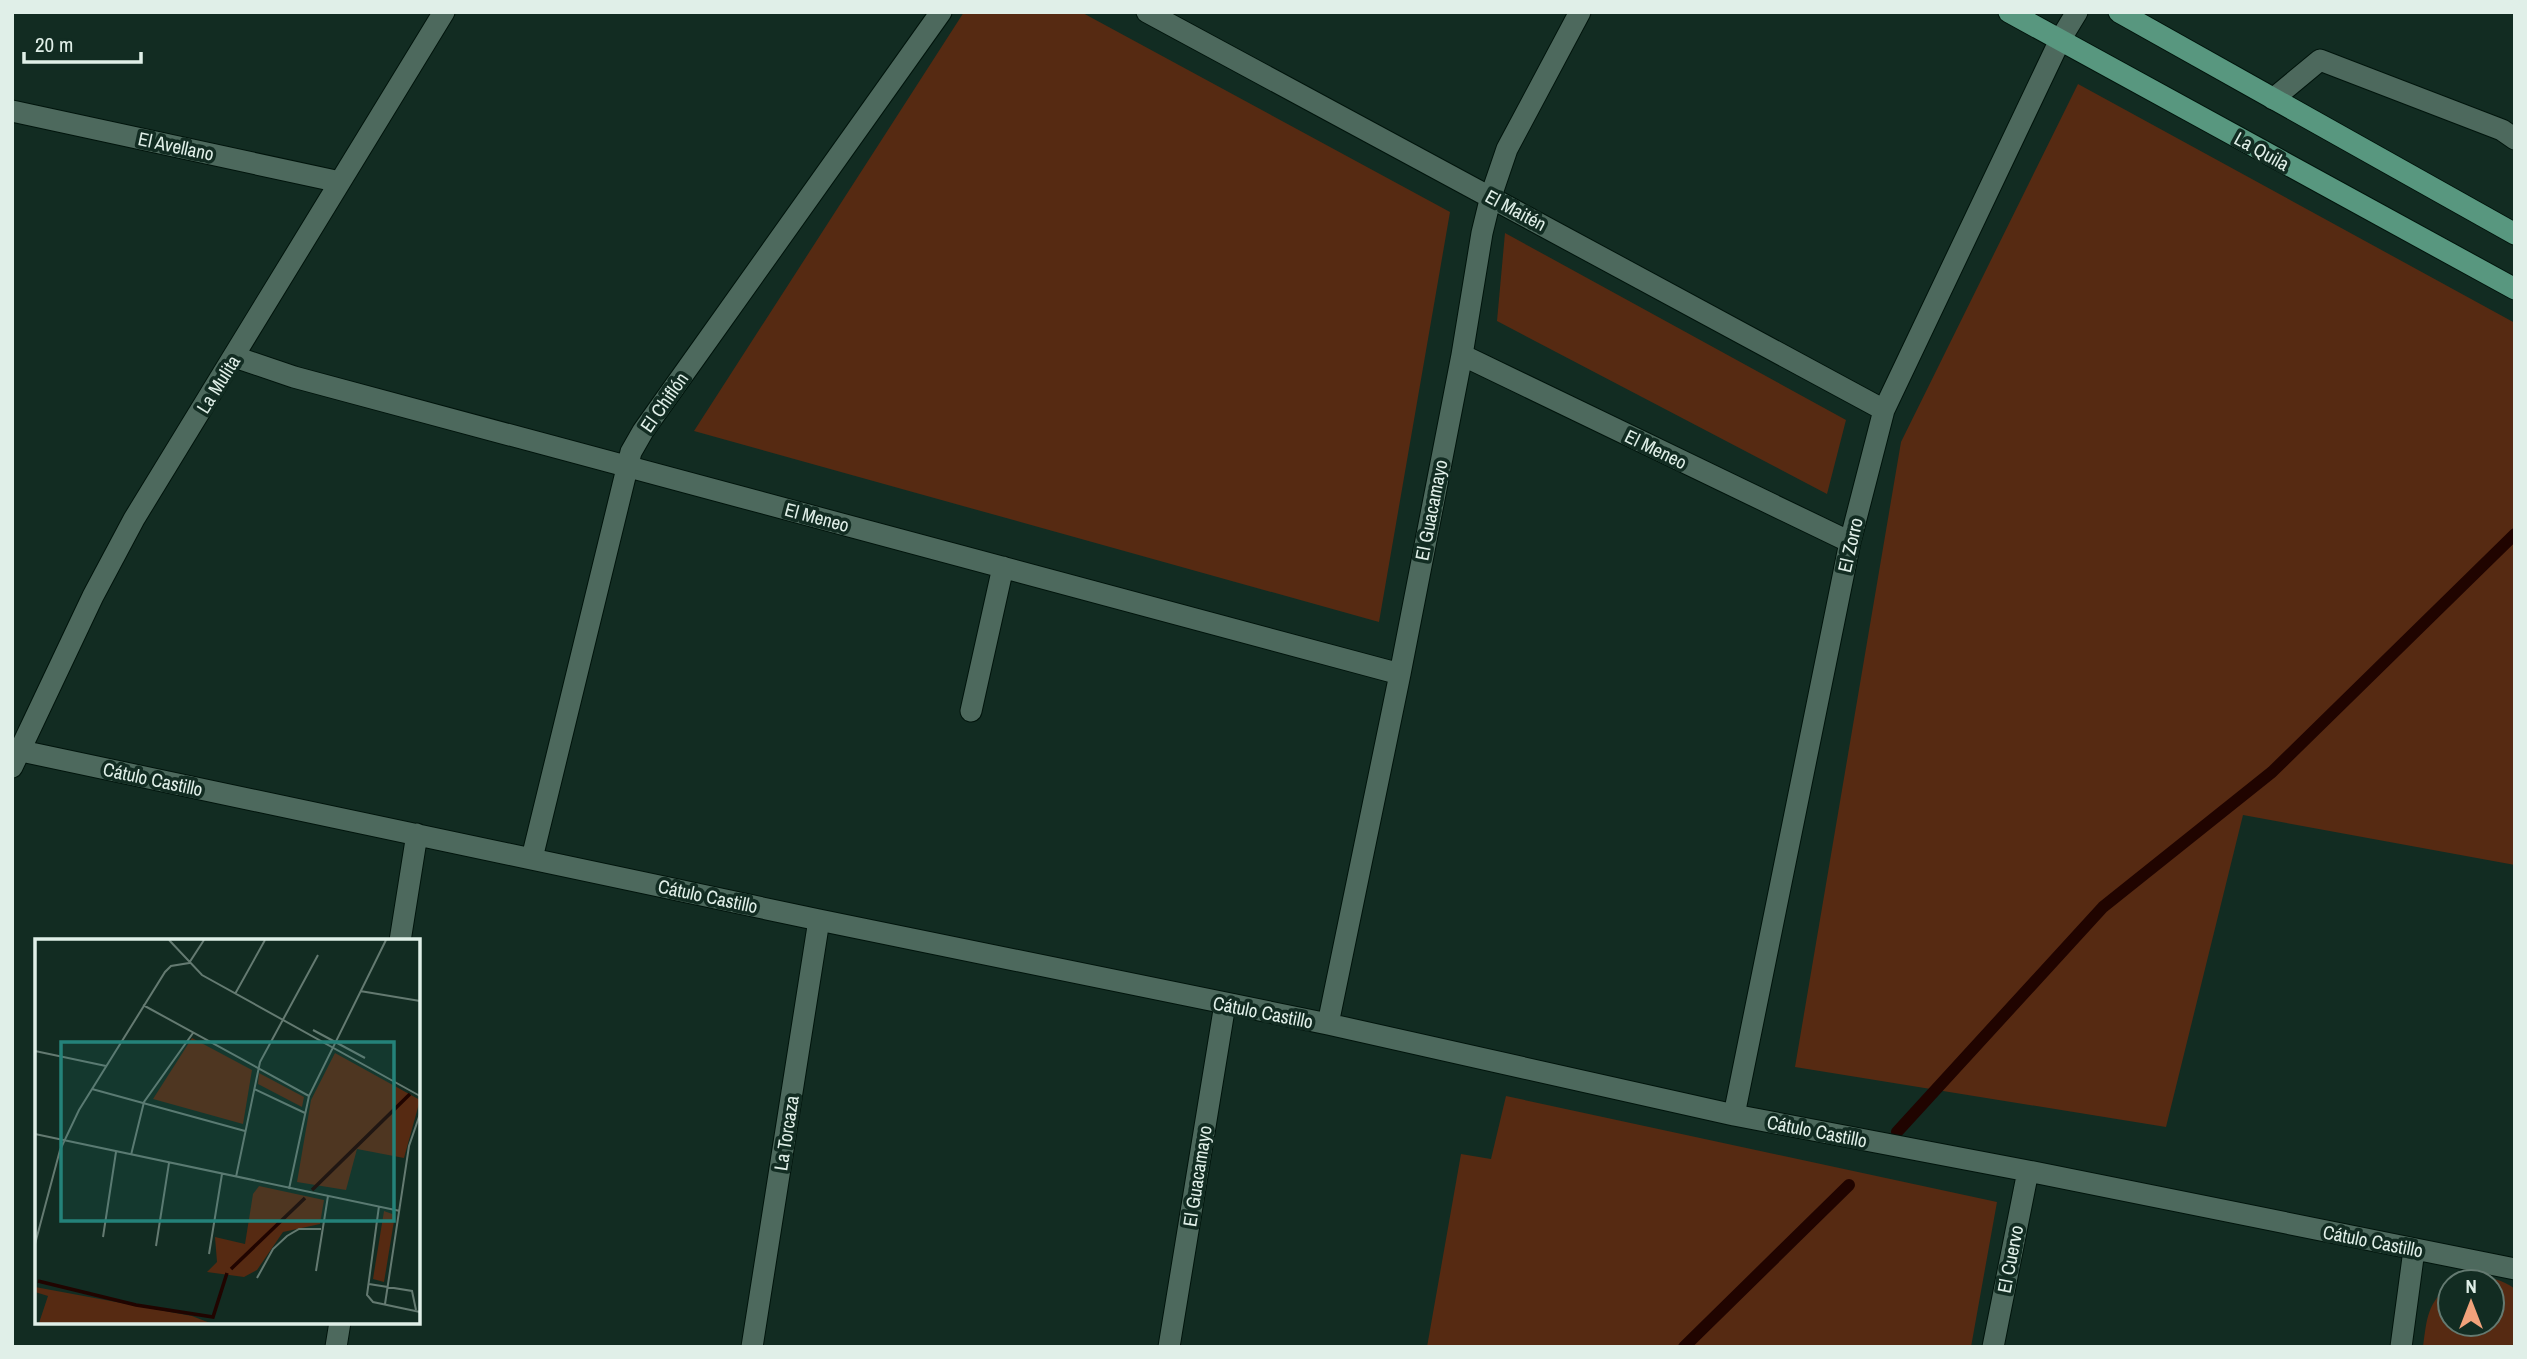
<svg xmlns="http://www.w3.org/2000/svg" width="2527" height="1359" font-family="'Archivo Narrow',sans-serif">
	<rect width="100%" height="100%" fill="#122c22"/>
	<path fill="#562a12" d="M964,12H1081L1450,212L1379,622L694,431Z
		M2078,84L2515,323V865L2243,815L2166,1127L1795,1067L1901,442Z
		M1505,233L1846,420L1827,494L1497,321Z
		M1506,1096L1997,1202L1971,1347H1427L1461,1154L1491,1159Z
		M2473,1276C2489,1277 2502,1279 2515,1289V1347H2423C2427,1318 2427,1304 2450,1284V1324H2492V1282H2455Z"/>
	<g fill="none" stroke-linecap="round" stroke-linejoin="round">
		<path stroke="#200400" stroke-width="12" d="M1897,1132L2103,907L2272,772L2515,534
			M1684,1347L1849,1185"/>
		<g stroke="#00140c" stroke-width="23">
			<path id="minor" d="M1147,12L1884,410
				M2273,99L2320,60L2502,130L2515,139
				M12,111L340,182
				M1462,355L1850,542
				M235,357L294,377L1400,674
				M971,711L1003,567
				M12,749L819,920L1328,1024L1734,1115L2028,1171L2515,1269
				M12,767L93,596L134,519L444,12
				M532,858L631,452L643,431L941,12
				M400,941L417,834
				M1328,1024L1400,674L1462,355L1482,233L1491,196L1507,149L1580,12
				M1734,1115L1850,542L1884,410L2060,40L2077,12
				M336,1347L340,1322
				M752,1347L819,920
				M1169,1347L1225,1004
				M1993,1347L2028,1171
				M2401,1347L2414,1250"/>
		</g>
		<g stroke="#00140c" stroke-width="23">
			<path id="major" d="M2009,12L2515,289
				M2119,12L2515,234"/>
		</g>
		<use href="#minor" stroke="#4d695d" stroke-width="21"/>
		<use href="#major" stroke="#58977f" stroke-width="21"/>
	</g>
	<g text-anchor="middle" stroke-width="7" stroke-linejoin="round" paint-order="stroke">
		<g font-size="19" fill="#e0efe8" stroke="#122c22">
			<text transform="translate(176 146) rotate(12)" y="7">El Avellano</text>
			<text transform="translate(2262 151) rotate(29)" y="7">La Quila</text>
			<text transform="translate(1516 210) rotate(28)" y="7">El Maitén</text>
			<text transform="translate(218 384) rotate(-58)" y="7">La Mulita</text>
			<text transform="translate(664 402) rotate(-55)" y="7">El Chiflón</text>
			<text transform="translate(1656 449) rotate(26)" y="7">El Meneo</text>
			<text transform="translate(1431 510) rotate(-79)" y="7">El Guacamayo</text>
			<text transform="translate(817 517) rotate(15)" y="7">El Meneo</text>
			<text transform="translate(1850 545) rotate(-77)" y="7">El Zorro</text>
			<text transform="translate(153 779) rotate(12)" y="7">Cátulo Castillo</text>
			<text transform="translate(708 896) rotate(12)" y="7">Cátulo Castillo</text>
			<text transform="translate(1263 1012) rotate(11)" y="7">Cátulo Castillo</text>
			<text transform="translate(1817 1131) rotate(11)" y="7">Cátulo Castillo</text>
			<text transform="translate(786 1133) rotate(-81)" y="7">La Torcaza</text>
			<text transform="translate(1197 1176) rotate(-81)" y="7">El Guacamayo</text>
			<text transform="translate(2373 1241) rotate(11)" y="7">Cátulo Castillo</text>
			<text transform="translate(2010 1259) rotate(-79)" y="7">El Cuervo</text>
		</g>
	</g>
	<g transform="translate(35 939)">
		<rect width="385" height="385" fill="#122c22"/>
		<path d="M157,99L217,131L208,185L118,160ZM300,114L385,161L369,219L322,210L311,251L262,243L276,161ZM224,134L269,158L267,168L223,145ZM224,247L289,261L285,285L248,293L222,331L209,338L172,333L182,323L180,298L210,305L218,255ZM349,272L360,276L349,343L338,340ZM0,348L157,377L175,384H4L13,357L0,353Z" fill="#562a12"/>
		<path fill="none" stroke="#200400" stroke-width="3.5" d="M277,251L375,155M196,330L270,259M3,342L101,366L178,378L192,334"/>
		<path fill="none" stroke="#647a71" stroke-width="2" d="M134,1L167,36L385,157M325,52L385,62M200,55L230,1M108,66L274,157M278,91L330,119M0,112L71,127M57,150L210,192M219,150L270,174M0,195L365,272M96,216L109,163L158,94M201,238L225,123L283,16M254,250L274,157L351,1M344,267L332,356L338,363L385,373M68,298L81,213M0,305L25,211L44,171L130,33L136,27L154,24L169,1M121,307L134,224M174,315L187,235M281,332L293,257M222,339L238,310L252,297L264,290H286M334,345L377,352L381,371M350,365L374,207L385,175"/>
		<path fill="#24827a" fill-opacity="0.15" stroke="#24827a" stroke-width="3.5" d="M26,103H359V282H26Z"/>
		<rect width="385" height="385" fill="none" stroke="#e0efe8" stroke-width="3.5"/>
	</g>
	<rect width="2527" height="1359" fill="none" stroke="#e0efe8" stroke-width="28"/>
	<g transform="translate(2471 1303)"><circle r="33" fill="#122c22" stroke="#647a71" stroke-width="2"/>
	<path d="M0-5L12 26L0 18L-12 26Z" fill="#f1a27b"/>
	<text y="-10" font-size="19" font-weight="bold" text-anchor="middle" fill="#e0efe8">N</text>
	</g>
	<path d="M24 52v10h117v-10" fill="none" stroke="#e0efe8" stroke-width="3.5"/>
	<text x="35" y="52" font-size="21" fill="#e0efe8" stroke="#122c22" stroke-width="5" paint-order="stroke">20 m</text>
</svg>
